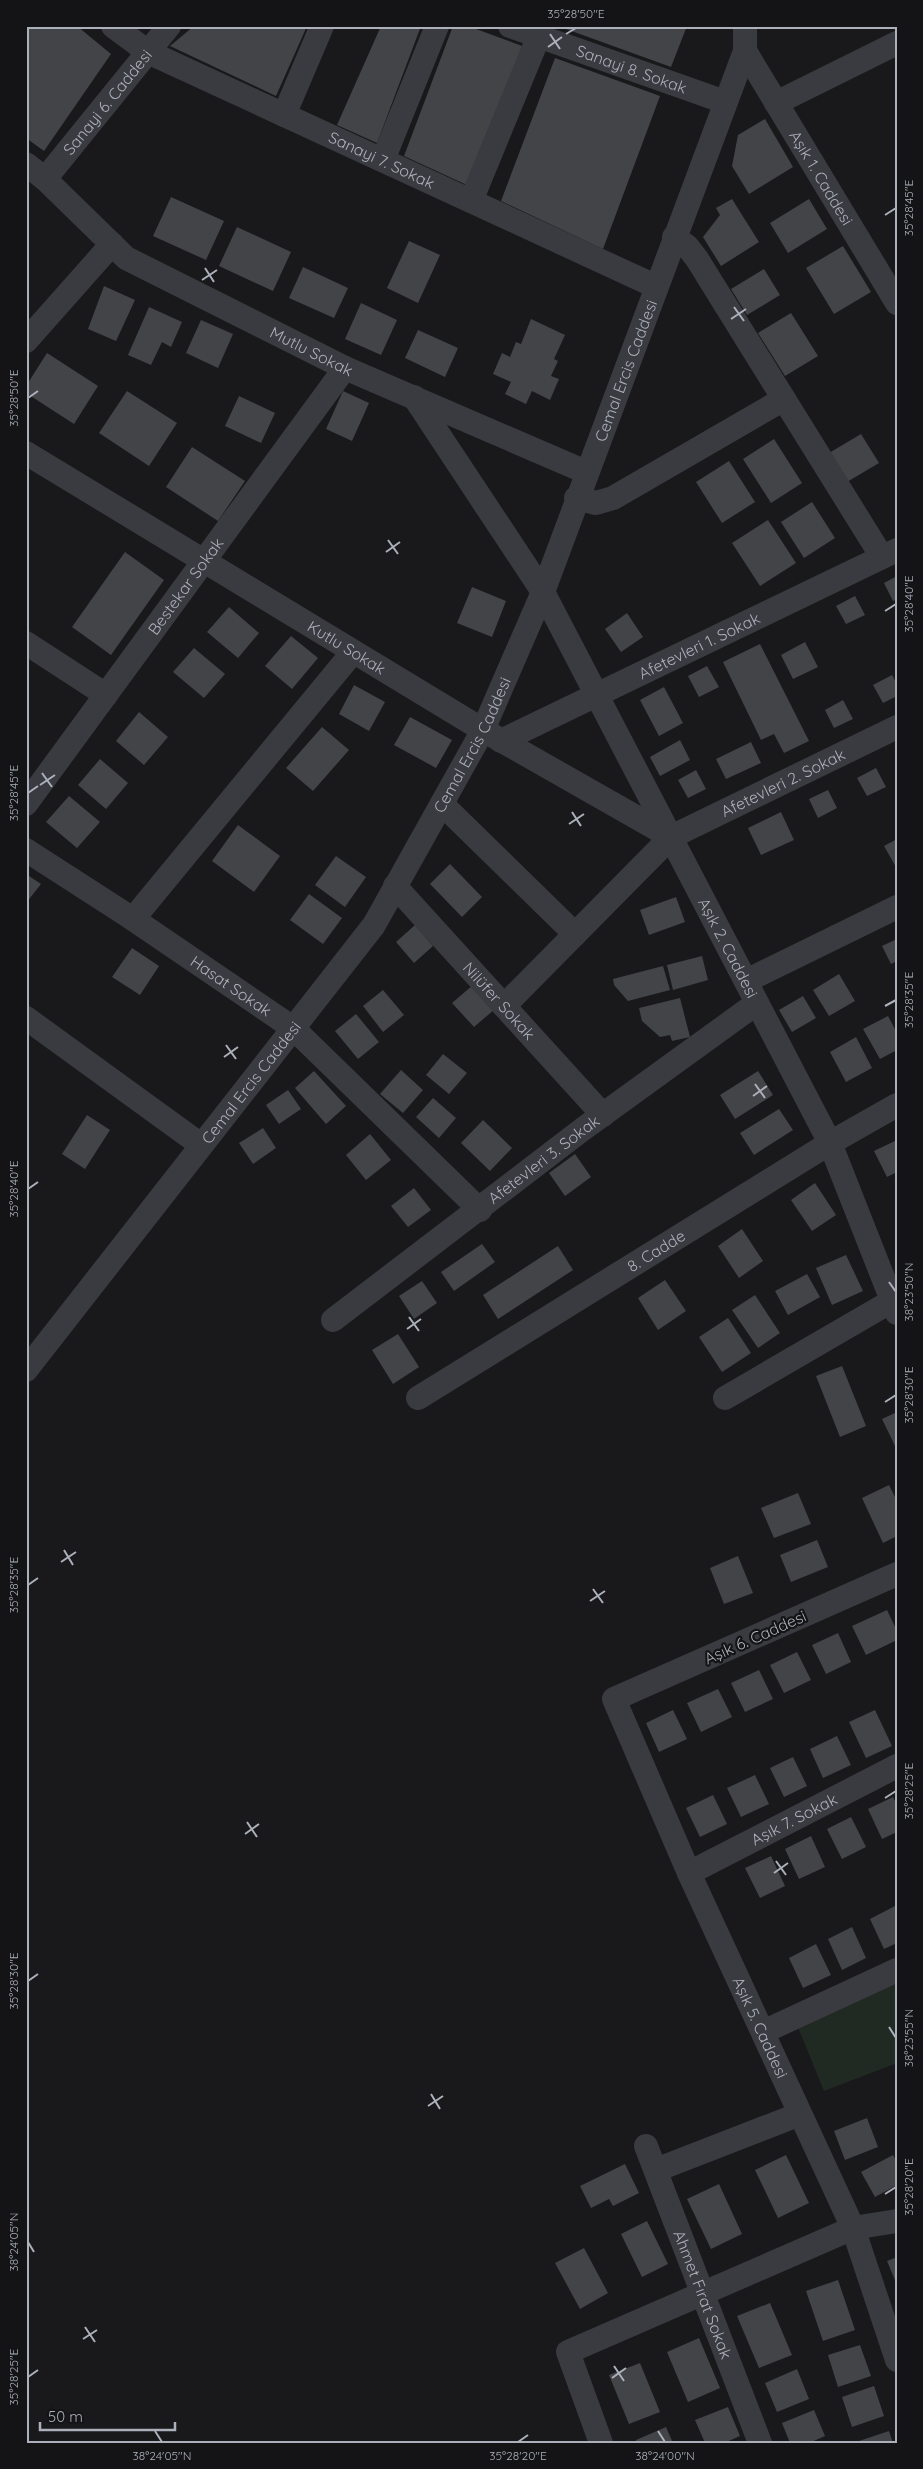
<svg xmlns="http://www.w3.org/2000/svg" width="923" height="2469" font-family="Quicksand,sans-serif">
	<rect width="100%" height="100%" fill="#19191b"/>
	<path fill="#212a22" d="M897,1965V2063L824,2091L795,2020Z"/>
	<path fill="#434448" d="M30,26H77L111,54L44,151L26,138V32Z
		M194,26H307L276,96L170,46Z
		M381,26H421L377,143L337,125Z
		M453,26H468L522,46L469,186L404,156Z
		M567,26H687L671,67L566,29Z
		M555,58L660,96L603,249L501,201Z
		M765,119L793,167L749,194L732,166L738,135Z
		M171,197L224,221L206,260L153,236Z
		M732,199L759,242L721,266L703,237L720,215L716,208Z
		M809,199L827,229L788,253L770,223Z
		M237,227L291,252L273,291L219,266Z
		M409,241L440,255L418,303L387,288Z
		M843,246L871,292L834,314L806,268Z
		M303,267L348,288L334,318L289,298Z
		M764,269L780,295L747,315L731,289Z
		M104,286L135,300L116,341L88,329Z
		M361,303L397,320L381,355L345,339Z
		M149,307L182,322L171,347L162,342L151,365L128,355Z
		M791,313L818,356L785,376L758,333Z
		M531,319L565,335L554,359L558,361L551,376L559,379L550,400L532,391L526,404L505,394L511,382L493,374L502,353L510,357L516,342L521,344Z
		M201,320L233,334L218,368L186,353Z
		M418,330L458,348L445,377L405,358Z
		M47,353L98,386L74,424L26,393V386Z
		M127,391L177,423L149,466L99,433Z
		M343,391L369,403L352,441L326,429Z
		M239,396L275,413L261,443L225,426Z
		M861,434L879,463L847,482L829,453Z
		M774,439L802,483L771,503L743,459Z
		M192,447L245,481L218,521L166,487Z
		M729,461L755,502L722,523L696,482Z
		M812,502L835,538L804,558L781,522Z
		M768,520L796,563L760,586L732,543Z
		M125,552L164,580L111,655L72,627Z
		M897,576V599L893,601L884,583Z
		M472,587L506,601L492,637L457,623Z
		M855,596L865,615L846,624L836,606Z
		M229,607L259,633L238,658L207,632Z
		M627,613L643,637L621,652L605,629Z
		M291,636L318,658L292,689L265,666Z
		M805,642L818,667L793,679L781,655Z
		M760,644L809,741L784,753L774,734L761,740L723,662Z
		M194,648L225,674L204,698L173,672Z
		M707,666L719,687L699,697L688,676Z
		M892,675L897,684V696L883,703L873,685Z
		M354,685L385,702L369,731L339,714Z
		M664,687L683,723L659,736L640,700Z
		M843,700L853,719L834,728L825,710Z
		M139,712L168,737L144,765L116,741Z
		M410,717L452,740L436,768L394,745Z
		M322,727L349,750L313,791L286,768Z
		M680,740L690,760L660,776L650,757Z
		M751,742L761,763L726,779L716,759Z
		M100,759L128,783L106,809L78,785Z
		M876,768L886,787L867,796L857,778Z
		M696,770L706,789L688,798L678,780Z
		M828,790L837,808L818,818L809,799Z
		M69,796L100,822L77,848L46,822Z
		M781,812L794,840L761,855L748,828Z
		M238,825L280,856L254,892L212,861Z
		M897,839V869L884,846Z
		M336,856L366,877L345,907L315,885Z
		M450,864L482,897L462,917L430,884Z
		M26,874L41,884L26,903Z
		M309,894L342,918L323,944L290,920Z
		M676,897L685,922L649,935L640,910Z
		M415,925L433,946L414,963L396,942Z
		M897,939V961L891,964L882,946Z
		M132,948L159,966L140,995L112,977Z
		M702,956L708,980L673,990L667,965Z
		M663,966L670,990L628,1001L614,985L613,979Z
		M839,974L855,1001L829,1016L813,990Z
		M473,985L495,1009L474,1027L452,1003Z
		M383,990L404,1015L383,1032L363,1006Z
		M803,996L816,1018L792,1032L779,1010Z
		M680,998L690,1037L672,1041L670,1035L660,1037L642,1021L639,1008Z
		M356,1014L379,1042L358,1059L335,1031Z
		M888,1016L897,1033V1050L880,1059L863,1029Z
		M856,1037L872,1068L846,1082L830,1052Z
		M443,1054L467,1073L449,1094L426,1075Z
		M401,1070L423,1090L403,1113L380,1094Z
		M314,1071L346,1106L326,1124L295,1088Z
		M758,1071L773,1095L735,1119L720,1095Z
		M288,1090L301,1109L279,1124L266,1105Z
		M433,1098L456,1118L439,1138L416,1117Z
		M779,1109L793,1130L754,1155L740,1133Z
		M87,1115L110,1130L85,1169L62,1154Z
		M483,1120L512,1148L490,1171L461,1143Z
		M263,1128L276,1148L253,1164L239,1143Z
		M370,1134L391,1160L366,1180L346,1155Z
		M897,1140V1172L887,1177L874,1151Z
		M575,1154L591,1177L565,1196L549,1173Z
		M815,1183L836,1215L812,1231L791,1200Z
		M414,1188L431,1210L408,1227L391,1206Z
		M742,1229L763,1261L739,1278L718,1246Z
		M482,1244L495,1262L454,1291L441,1272Z
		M558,1246L573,1270L498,1319L483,1295Z
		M846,1255L863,1291L832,1305L816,1268Z
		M807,1274L820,1297L788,1315L775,1291Z
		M665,1280L686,1311L658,1330L638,1298Z
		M422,1281L437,1303L414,1319L399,1296Z
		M755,1295L780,1333L758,1348L732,1310Z
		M728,1318L751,1353L722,1372L699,1337Z
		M398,1334L419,1367L393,1384L372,1350Z
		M842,1366L866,1426L840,1437L816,1376Z
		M897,1412V1450L882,1419Z
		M889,1485L897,1501V1536L883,1543L862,1498Z
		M798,1493L811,1524L774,1538L761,1508Z
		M817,1540L828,1567L791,1582L780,1555Z
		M738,1556L753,1593L724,1604L710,1568Z
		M887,1610L897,1631V1640L866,1655L852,1626Z
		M838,1633L851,1662L826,1674L812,1645Z
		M797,1652L811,1680L784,1693L770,1665Z
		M759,1670L773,1699L745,1712L731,1683Z
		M718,1689L732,1717L701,1732L687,1703Z
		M673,1710L687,1739L659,1752L646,1723Z
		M875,1710L892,1746L866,1758L849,1722Z
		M837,1736L851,1765L823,1778L810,1749Z
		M793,1757L807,1786L784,1797L770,1768Z
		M755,1775L769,1804L741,1817L727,1788Z
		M713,1795L727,1824L700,1837L686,1808Z
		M893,1797L897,1805V1832L882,1839L868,1809Z
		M851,1817L866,1847L842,1859L827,1829Z
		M811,1836L825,1867L799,1879L785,1849Z
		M771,1856L785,1886L760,1898L745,1868Z
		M895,1906L897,1943L884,1949L870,1919Z
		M852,1927L866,1958L842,1970L828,1939Z
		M816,1944L831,1975L803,1988L789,1958Z
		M867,2118L878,2147L845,2160L834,2131Z
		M786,2155L809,2203L778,2218L755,2170Z
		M893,2155L897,2162V2185L875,2197L861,2172Z
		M625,2164L639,2193L613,2206L609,2199L591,2208L580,2186Z
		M719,2184L742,2234L711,2249L687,2199Z
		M647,2221L668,2264L642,2277L621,2234Z
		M584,2248L608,2293L580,2309L555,2263Z
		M897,2257V2285L887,2261Z
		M838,2280L855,2330L823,2341L806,2291Z
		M770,2303L792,2355L759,2368L737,2316Z
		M699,2338L720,2388L688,2402L667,2352Z
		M860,2345L871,2376L838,2387L828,2355Z
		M640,2363L660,2412L629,2424L609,2375Z
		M797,2369L809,2399L777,2412L765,2383Z
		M874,2386L884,2416L852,2427L842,2397Z
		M728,2407L740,2436L724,2443H705L695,2420Z
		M814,2410L825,2436L809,2443H790L782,2423Z
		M666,2427L673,2443H637L636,2440Z
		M889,2431L893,2443H856V2442Z"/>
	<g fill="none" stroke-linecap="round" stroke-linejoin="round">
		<g stroke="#3a3b40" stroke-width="24">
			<path id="s1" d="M113,26L148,52L655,286"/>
			<path id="s2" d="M510,26L725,102"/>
			<path id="s3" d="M745,51L897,303"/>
			<path d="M776,103L897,43"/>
			<path d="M284,115L322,26"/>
			<path d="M383,160L437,26"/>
			<path id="s4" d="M26,164L45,179L126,258L345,368L586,472"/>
			<path id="s5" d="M45,179L169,26"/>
			<path d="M471,201L543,26"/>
			<path d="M674,237L687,246L697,259L882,557"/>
			<path d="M26,341L112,244"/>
			<path id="s6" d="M414,397L543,592L830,1143L897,1313"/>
			<path id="s7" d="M26,453L483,730L671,837"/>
			<path d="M576,498L596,503L613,498L784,399"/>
			<path d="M26,643L106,695"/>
			<path id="s8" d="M501,741L897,550"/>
			<path id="s9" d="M26,804L345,368"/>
			<path d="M442,804L575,934"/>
			<path id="s10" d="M26,850L133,919L293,1028L480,1210"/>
			<path id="s11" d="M395,886L603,1115"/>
			<path d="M133,919L353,652"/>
			<path d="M746,981L897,907"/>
			<path id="s12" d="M504,1006L671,837L897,727"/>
			<path d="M26,1018L201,1145"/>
			<path id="s13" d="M333,1320L583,1129L757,1003"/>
			<path id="s14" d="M26,1370L374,925L483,730L543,592L745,51V26"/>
			<path id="s15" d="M418,1398L830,1143L897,1105"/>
			<path d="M725,1398L897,1298"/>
			<path id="s16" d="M897,1574L614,1699L689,1873L853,2228L897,2360"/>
			<path id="s17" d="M689,1873L897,1766"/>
			<path d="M763,2032L897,1970"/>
			<path id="s18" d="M646,2146L760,2443"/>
			<path d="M656,2170L800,2114"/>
			<path d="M601,2443L568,2352L853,2228L897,2221"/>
		</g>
	</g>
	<path fill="none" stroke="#abb0bb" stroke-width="2" d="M550,34L560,49M566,34L576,28M548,47L562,37M885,215L896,208M205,268L214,282M202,280L217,270M734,307L744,321M731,319L746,309M28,398L38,391M388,540L398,554M386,552L400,542M885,611L896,604M42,773L52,787M40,785L55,775M28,793L38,786M572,812L581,826M569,824L584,814M885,1006L896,1000M226,1045L236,1059M224,1057L238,1047M755,1084L765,1098M753,1096L767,1086M28,1189L38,1182M889,1282L896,1292M409,1317L419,1331M407,1329L421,1319M885,1402L896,1395M64,1550L73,1565M61,1562L76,1552M28,1585L38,1578M593,1589L603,1603M590,1601L605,1591M885,1798L896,1791M247,1822L257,1837M245,1834L259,1824M776,1861L786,1875M774,1873L788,1863M28,1981L38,1974M889,2027L896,2038M431,2094L440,2109M428,2106L443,2096M885,2194L896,2187M28,2242L34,2252M85,2327L95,2342M83,2339L97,2330M614,2366L624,2381M28,2377L38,2370M612,2378L626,2368M155,2431L162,2442M658,2431L665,2442M518,2442L528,2435"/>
	<g text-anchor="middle" stroke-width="4.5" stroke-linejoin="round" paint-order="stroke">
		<g font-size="16" fill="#abb0bb" stroke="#141416">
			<text dy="6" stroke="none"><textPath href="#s2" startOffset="129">Sanayi 8. Sokak</textPath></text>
			<text dy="6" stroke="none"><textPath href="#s5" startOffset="99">Sanayi 6. Caddesi</textPath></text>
			<text dy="6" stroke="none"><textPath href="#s1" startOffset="301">Sanayi 7. Sokak</textPath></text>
			<text dy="6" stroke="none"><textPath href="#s3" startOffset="148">Aşık 1. Caddesi</textPath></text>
			<text dy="6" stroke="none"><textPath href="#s4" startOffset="345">Mutlu Sokak</textPath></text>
			<text dy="6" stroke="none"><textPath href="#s14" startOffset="1175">Cemal Ercis Caddesi</textPath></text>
			<text dy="6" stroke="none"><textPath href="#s9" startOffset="270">Bestekar Sokak</textPath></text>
			<text dy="6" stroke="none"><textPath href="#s8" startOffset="220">Afetevleri 1. Sokak</textPath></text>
			<text dy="6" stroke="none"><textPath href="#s7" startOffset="375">Kutlu Sokak</textPath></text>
			<text dy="6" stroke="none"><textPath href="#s14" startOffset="770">Cemal Ercis Caddesi</textPath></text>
			<text dy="6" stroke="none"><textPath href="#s12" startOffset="362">Afetevleri 2. Sokak</textPath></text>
			<text dy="6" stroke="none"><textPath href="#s6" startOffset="635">Aşık 2. Caddesi</textPath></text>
			<text dy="6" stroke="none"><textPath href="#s10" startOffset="246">Hasat Sokak</textPath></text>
			<text dy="6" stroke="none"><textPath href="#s11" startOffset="155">Nilüfer Sokak</textPath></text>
			<text dy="6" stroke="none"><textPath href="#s14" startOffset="365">Cemal Ercis Caddesi</textPath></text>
			<text dy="6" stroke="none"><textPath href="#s13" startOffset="265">Afetevleri 3. Sokak</textPath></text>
			<text dy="6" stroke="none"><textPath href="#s15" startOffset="280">8. Cadde</textPath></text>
			<text transform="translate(755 1637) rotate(-24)" y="6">Aşık 6. Caddesi</text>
			<text dy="6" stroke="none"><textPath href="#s17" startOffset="118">Aşık 7. Sokak</textPath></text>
			<text dy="6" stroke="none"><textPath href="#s16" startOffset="669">Aşık 5. Caddesi</textPath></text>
			<text dy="6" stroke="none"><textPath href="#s18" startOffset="159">Ahmet Fırat Sokak</textPath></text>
		</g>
	</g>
	<rect width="923" height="2469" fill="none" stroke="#141416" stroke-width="55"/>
	<path d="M40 2422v8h135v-8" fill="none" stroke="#abb0bb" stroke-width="2.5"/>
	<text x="48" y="2422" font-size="15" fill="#abb0bb" stroke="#141416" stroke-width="4" paint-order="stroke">50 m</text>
	<rect x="28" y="28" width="868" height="2414" fill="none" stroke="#abb0bb" stroke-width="2"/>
	<g font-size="12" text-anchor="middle" fill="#abb0bb">
		<text x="576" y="18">35°28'50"E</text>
		<text transform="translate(909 208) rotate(-90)" y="4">35°28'45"E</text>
		<text transform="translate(14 398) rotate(-90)" y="4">35°28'50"E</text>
		<text transform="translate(909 604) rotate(-90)" y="4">35°28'40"E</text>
		<text transform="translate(14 793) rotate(-90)" y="4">35°28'45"E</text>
		<text transform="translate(909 1000) rotate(-90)" y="4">35°28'35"E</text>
		<text transform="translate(14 1189) rotate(-90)" y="4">35°28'40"E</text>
		<text transform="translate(909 1292) rotate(-90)" y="4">38°23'50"N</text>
		<text transform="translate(909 1395) rotate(-90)" y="4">35°28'30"E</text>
		<text transform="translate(14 1585) rotate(-90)" y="4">35°28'35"E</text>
		<text transform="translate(909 1791) rotate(-90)" y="4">35°28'25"E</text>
		<text transform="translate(14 1981) rotate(-90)" y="4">35°28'30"E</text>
		<text transform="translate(909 2038) rotate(-90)" y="4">38°23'55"N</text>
		<text transform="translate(909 2187) rotate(-90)" y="4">35°28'20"E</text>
		<text transform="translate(14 2242) rotate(-90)" y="4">38°24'05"N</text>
		<text transform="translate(14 2377) rotate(-90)" y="4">35°28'25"E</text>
		<text x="162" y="2460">38°24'05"N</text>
		<text x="518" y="2460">35°28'20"E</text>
		<text x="665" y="2460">38°24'00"N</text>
	</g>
</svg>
